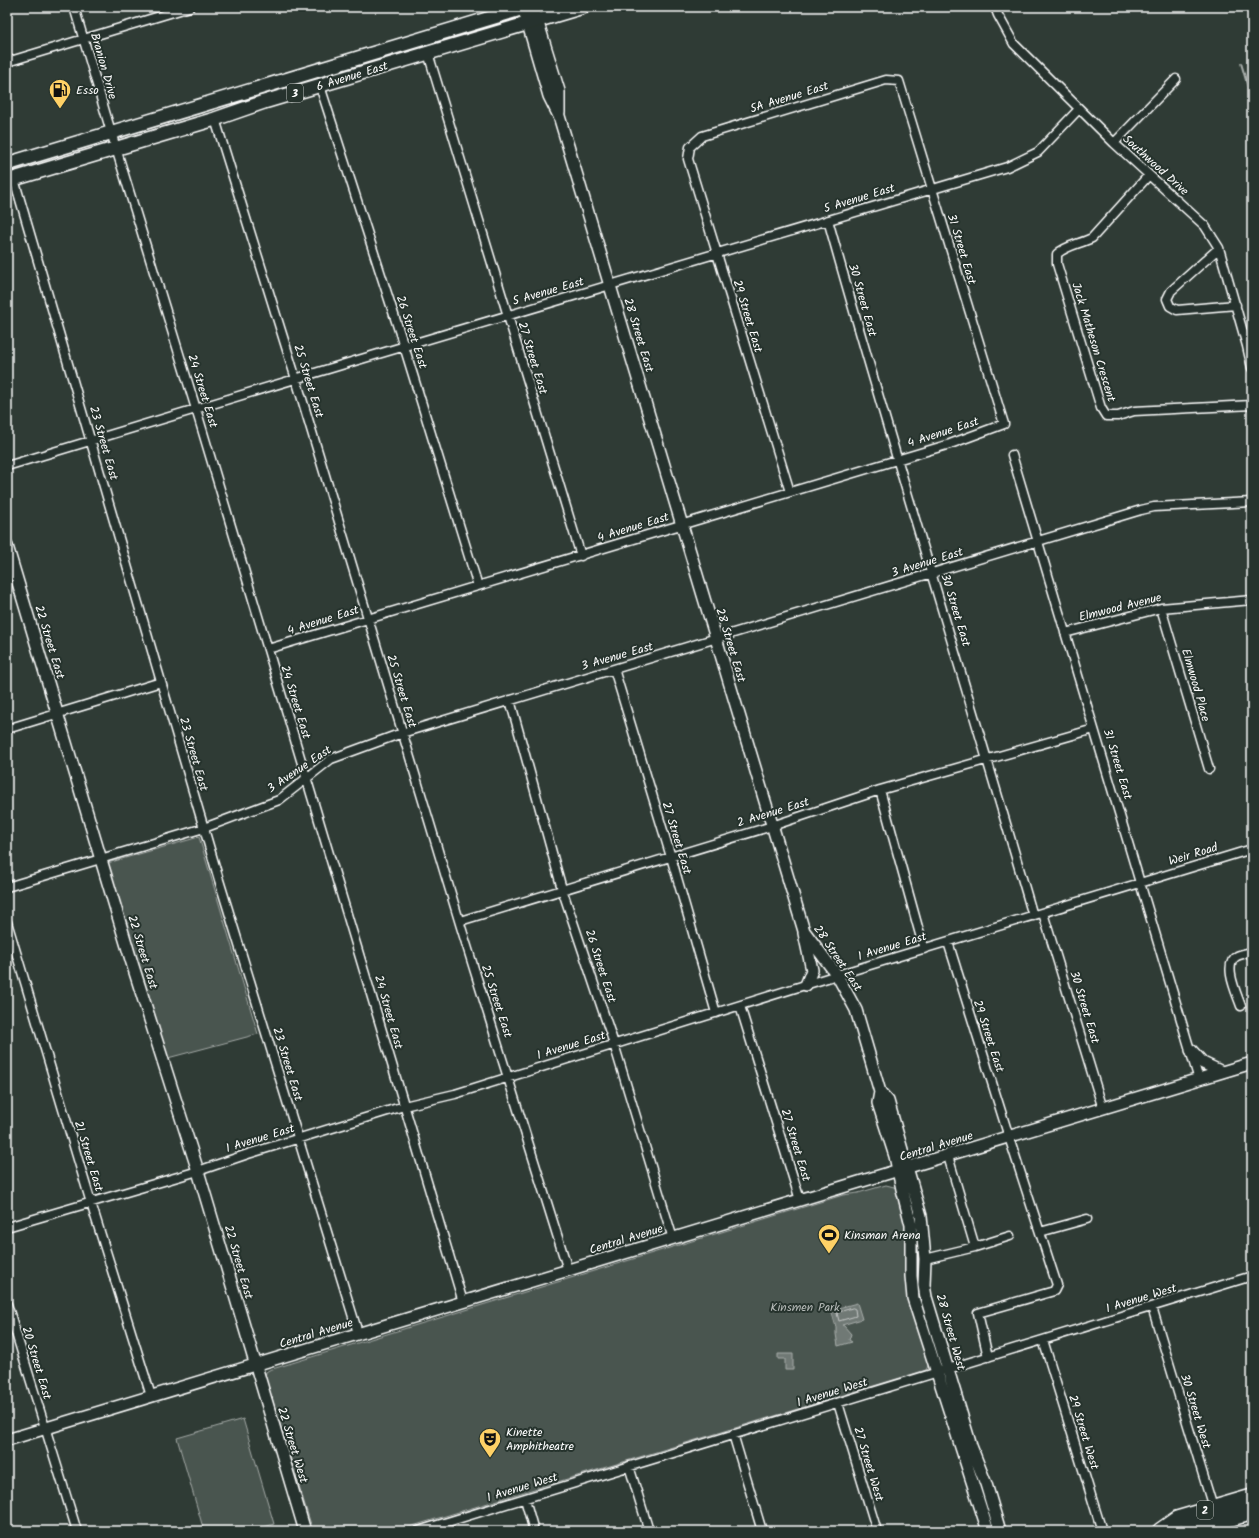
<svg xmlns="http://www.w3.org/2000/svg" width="1259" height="1538" font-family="Kalam,sans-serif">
	<rect width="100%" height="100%" fill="#2f3b35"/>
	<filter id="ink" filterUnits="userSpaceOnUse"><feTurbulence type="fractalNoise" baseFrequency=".025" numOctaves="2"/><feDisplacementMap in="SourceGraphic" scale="8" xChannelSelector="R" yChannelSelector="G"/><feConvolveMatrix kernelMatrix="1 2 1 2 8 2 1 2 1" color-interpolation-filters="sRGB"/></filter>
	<g filter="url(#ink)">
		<path fill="#4a544f" stroke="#a4aaa7" d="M199,837L258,1034L164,1059L104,864Z
			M886,1185L894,1187L897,1190L906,1217L929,1364L926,1370L396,1531H313L265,1376L266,1372L269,1370L843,1195L858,1193Z
			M243,1419L274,1524L251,1531H204L177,1438Z"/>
		<path fill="#707975" stroke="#a9afac" d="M857,1303L862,1319L842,1325L844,1326L851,1334L849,1340L852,1342L838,1346L836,1334V1327L831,1310Z
			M778,1354H793V1370H785V1359H778Z"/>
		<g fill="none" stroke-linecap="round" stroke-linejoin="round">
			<path stroke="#c6c9c8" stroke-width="1" d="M853,1308L855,1309L856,1316L839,1321L837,1313Z"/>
			<path stroke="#a9afac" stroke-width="2" d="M1241,63L1252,101"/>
			<g stroke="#fff" stroke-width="11">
				<path id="street" d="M74,7L111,132L196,409L463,1302
					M995,7L998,15L1014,44L1114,143L1205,226L1219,248L1247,346L1252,368
					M428,53L581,556
					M7,62L190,7
					M320,86L404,346L478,586
					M215,119L296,379L461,927L568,1270
					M1114,143L1176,79
					M1149,175L1092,238C1080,244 1067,245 1057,254V264L1101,408L1106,416H1118L1134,411L1252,405
					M14,179L219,880L358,1333
					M828,220C893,453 966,684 1033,916
					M1219,248L1171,291L1167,299L1170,306L1177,310L1236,305
					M1012,455L1199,1080
					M7,466L348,363L1007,167L1038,152L1079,109
					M1161,608L1209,769
					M1065,633L1161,608L1252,600
					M268,649L950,444L1004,424L899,81L886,80L702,136L690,147L688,159L790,492
					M614,669L671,857L716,1013
					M510,700L562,889L614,1044L673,1239
					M7,729L161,682
					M880,790L924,949
					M7,887L204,828L279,800L331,759L402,733L1141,510L1154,507L1252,502
					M1043,913L1103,1109
					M460,921L772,826L880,790L1094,729
					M7,922L91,1203L151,1396
					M948,942L1009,1137L1057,1285L1054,1291L978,1313L988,1357
					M740,1006L800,1200
					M1241,1006C1237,994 1222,964 1237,956C1241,954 1247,953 1252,952
					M948,1156L975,1247
					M7,1227L198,1171L248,1154L404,1106L455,1094L837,975L1252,849
					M1040,1232L1087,1219
					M925,1259L975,1247L1010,1236
					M7,1304L77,1531
					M1152,1307L1214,1511
					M1043,1340L1102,1531
					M838,1403L877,1531
					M733,1434L762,1531
					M629,1466L649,1531
					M525,1499L534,1531
					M418,1531L1252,1276"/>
			</g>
			<g stroke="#fff" stroke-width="14">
				<path id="secondary" d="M523,7L549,96L559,116L804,931L837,975L856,1010L880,1092L878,1103L895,1156L902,1189L911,1225V1276L913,1298L988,1531
					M533,7L559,91V113
					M7,546L132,963L198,1171L305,1531
					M804,933L812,970L806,985
					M1191,1050L1203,1063L1222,1072
					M880,1092L888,1101L921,1216L925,1259L924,1285L926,1297L971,1446L986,1484L1000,1531
					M7,1440L1252,1063"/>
			</g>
			<g stroke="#fff" stroke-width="16">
				<path id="primary" d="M7,164L527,7
					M7,181L215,119L264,102L583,7"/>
			</g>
			<g stroke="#fff" stroke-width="18">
				<path id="highway" d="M1160,1531L1177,1519L1252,1497
					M1187,1531L1252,1512"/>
			</g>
			<use href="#street" stroke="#26332d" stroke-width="8"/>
			<use href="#secondary" stroke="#26332d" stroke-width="11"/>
			<use href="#primary" stroke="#26332d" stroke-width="13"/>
			<use href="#highway" stroke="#26332d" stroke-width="15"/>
		</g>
	</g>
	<defs>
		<g id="fuel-pin" transform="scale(1.15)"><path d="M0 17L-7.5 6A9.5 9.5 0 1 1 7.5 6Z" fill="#ffd166" stroke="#26332d"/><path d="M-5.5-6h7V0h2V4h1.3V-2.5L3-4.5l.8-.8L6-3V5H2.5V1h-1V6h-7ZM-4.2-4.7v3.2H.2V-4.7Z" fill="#111"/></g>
		<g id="stadium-pin" transform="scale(1.15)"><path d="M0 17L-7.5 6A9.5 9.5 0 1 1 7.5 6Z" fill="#ffd166" stroke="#26332d"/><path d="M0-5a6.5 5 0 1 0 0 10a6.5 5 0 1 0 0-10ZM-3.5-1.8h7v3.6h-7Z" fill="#111"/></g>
		<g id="theatre-pin" transform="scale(1.15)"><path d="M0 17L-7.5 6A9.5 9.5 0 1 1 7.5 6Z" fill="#ffd166" stroke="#26332d"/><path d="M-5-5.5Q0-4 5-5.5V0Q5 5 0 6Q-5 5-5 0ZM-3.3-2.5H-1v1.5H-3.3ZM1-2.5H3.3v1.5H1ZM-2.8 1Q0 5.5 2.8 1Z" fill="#111"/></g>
	</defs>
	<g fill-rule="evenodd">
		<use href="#fuel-pin" x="60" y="90"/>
		<use href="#stadium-pin" x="829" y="1235"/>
		<use href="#theatre-pin" x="490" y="1439"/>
	</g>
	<g text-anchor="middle" stroke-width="4" stroke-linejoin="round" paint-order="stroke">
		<g fill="#26332d" stroke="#bec2c0" stroke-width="1">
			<rect x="287" y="84" width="16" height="18" rx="3"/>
			<rect x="1197" y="1501" width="16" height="18" rx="3"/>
		</g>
		<g font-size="11" font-weight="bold" fill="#fff">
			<text x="295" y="97">3</text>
			<text x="1205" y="1514">2</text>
		</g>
		<g font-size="12" fill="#fff" stroke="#26332d">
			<text transform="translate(104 66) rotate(74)" y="4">Branion Drive</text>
			<text transform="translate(352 76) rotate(-17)" y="4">6 Avenue East</text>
			<text transform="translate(789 97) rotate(-17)" y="4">5A Avenue East</text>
			<text transform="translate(1156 165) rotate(42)" y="4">Southwood Drive</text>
			<text transform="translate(859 198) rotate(-17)" y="4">5 Avenue East</text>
			<text transform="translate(962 249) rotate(73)" y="4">31 Street East</text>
			<text transform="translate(548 291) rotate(-16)" y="4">5 Avenue East</text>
			<text transform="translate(863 300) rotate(74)" y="4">30 Street East</text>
			<text transform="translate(748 316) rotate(73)" y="4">29 Street East</text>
			<text transform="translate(412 332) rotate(72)" y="4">26 Street East</text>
			<text transform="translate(639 335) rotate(73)" y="4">28 Street East</text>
			<text transform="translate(1094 342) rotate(73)" y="4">Jack Matheson Crescent</text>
			<text transform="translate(533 358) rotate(73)" y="4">27 Street East</text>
			<text transform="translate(309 381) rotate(73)" y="4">25 Street East</text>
			<text transform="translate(203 391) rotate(73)" y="4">24 Street East</text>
			<text transform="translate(943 432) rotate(-18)" y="4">4 Avenue East</text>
			<text transform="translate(104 443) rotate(74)" y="4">23 Street East</text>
			<text transform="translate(633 527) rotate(-17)" y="4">4 Avenue East</text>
			<text transform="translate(927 562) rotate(-17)" y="4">3 Avenue East</text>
			<text transform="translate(1120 607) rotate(-14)" y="4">Elmwood Avenue</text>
			<text transform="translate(956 610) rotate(73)" y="4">30 Street East</text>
			<text transform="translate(323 620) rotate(-17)" y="4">4 Avenue East</text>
			<text transform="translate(50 642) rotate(73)" y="4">22 Street East</text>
			<text transform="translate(731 645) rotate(73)" y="4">28 Street East</text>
			<text transform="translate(617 656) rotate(-16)" y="4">3 Avenue East</text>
			<text transform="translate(1196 685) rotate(74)" y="4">Elmwood Place</text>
			<text transform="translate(402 691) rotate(73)" y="4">25 Street East</text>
			<text transform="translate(296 702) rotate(73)" y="4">24 Street East</text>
			<text transform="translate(194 754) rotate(74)" y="4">23 Street East</text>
			<text transform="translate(1118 764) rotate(73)" y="4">31 Street East</text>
			<text transform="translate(299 769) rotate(-34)" y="4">3 Avenue East</text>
			<text transform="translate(773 812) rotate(-17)" y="4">2 Avenue East</text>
			<text transform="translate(677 838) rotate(73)" y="4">27 Street East</text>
			<text transform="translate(1193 854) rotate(-17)" y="4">Weir Road</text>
			<text transform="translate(892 946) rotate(-17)" y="4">1 Avenue East</text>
			<text transform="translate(143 952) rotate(73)" y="4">22 Street East</text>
			<text transform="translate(838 958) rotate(56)" y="4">28 Street East</text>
			<text transform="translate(601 966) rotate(72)" y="4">26 Street East</text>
			<text transform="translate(497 1001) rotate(72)" y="4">25 Street East</text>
			<text transform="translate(1085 1007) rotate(73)" y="4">30 Street East</text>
			<text transform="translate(389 1012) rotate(74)" y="4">24 Street East</text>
			<text transform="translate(989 1036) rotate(72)" y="4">29 Street East</text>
			<text transform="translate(571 1045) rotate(-17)" y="4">1 Avenue East</text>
			<text transform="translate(288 1064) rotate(73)" y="4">23 Street East</text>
			<text transform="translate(260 1138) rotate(-17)" y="4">1 Avenue East</text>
			<text transform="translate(796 1145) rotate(73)" y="4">27 Street East</text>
			<text transform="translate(936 1146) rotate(-17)" y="4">Central Avenue</text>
			<text transform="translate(89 1156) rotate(73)" y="4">21 Street East</text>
			<text transform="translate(626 1239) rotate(-17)" y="4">Central Avenue</text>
			<text transform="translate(239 1262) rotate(74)" y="4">22 Street East</text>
			<text transform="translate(1141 1298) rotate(-17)" y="4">1 Avenue West</text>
			<text transform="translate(951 1332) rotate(74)" y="4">28 Street West</text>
			<text transform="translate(316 1333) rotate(-17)" y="4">Central Avenue</text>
			<text transform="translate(37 1363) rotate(73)" y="4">20 Street East</text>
			<text transform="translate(832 1392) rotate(-17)" y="4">1 Avenue West</text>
			<text transform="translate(1196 1411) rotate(73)" y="4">30 Street West</text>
			<text transform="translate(1084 1432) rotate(73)" y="4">29 Street West</text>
			<text transform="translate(293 1445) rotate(73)" y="4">22 Street West</text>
			<text transform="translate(869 1464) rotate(73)" y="4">27 Street West</text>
			<text transform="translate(522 1487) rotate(-17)" y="4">1 Avenue West</text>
		</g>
		<g font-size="12" fill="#fff" stroke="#26332d" text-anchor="start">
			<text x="76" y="94">Esso</text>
			<text x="844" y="1239">Kinsman Arena</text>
			<text x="506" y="1436">Kinette<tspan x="506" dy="14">Amphitheatre</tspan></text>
		</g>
		<g font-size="12" fill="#b7bbb9" stroke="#26332d">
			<text x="805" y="1311">Kinsmen Park</text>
		</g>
	</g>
	<rect width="1259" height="1538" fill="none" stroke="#26332d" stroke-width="24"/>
	<rect x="12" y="12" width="1235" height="1514" fill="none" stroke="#fff" stroke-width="1.5" filter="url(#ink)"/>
</svg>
